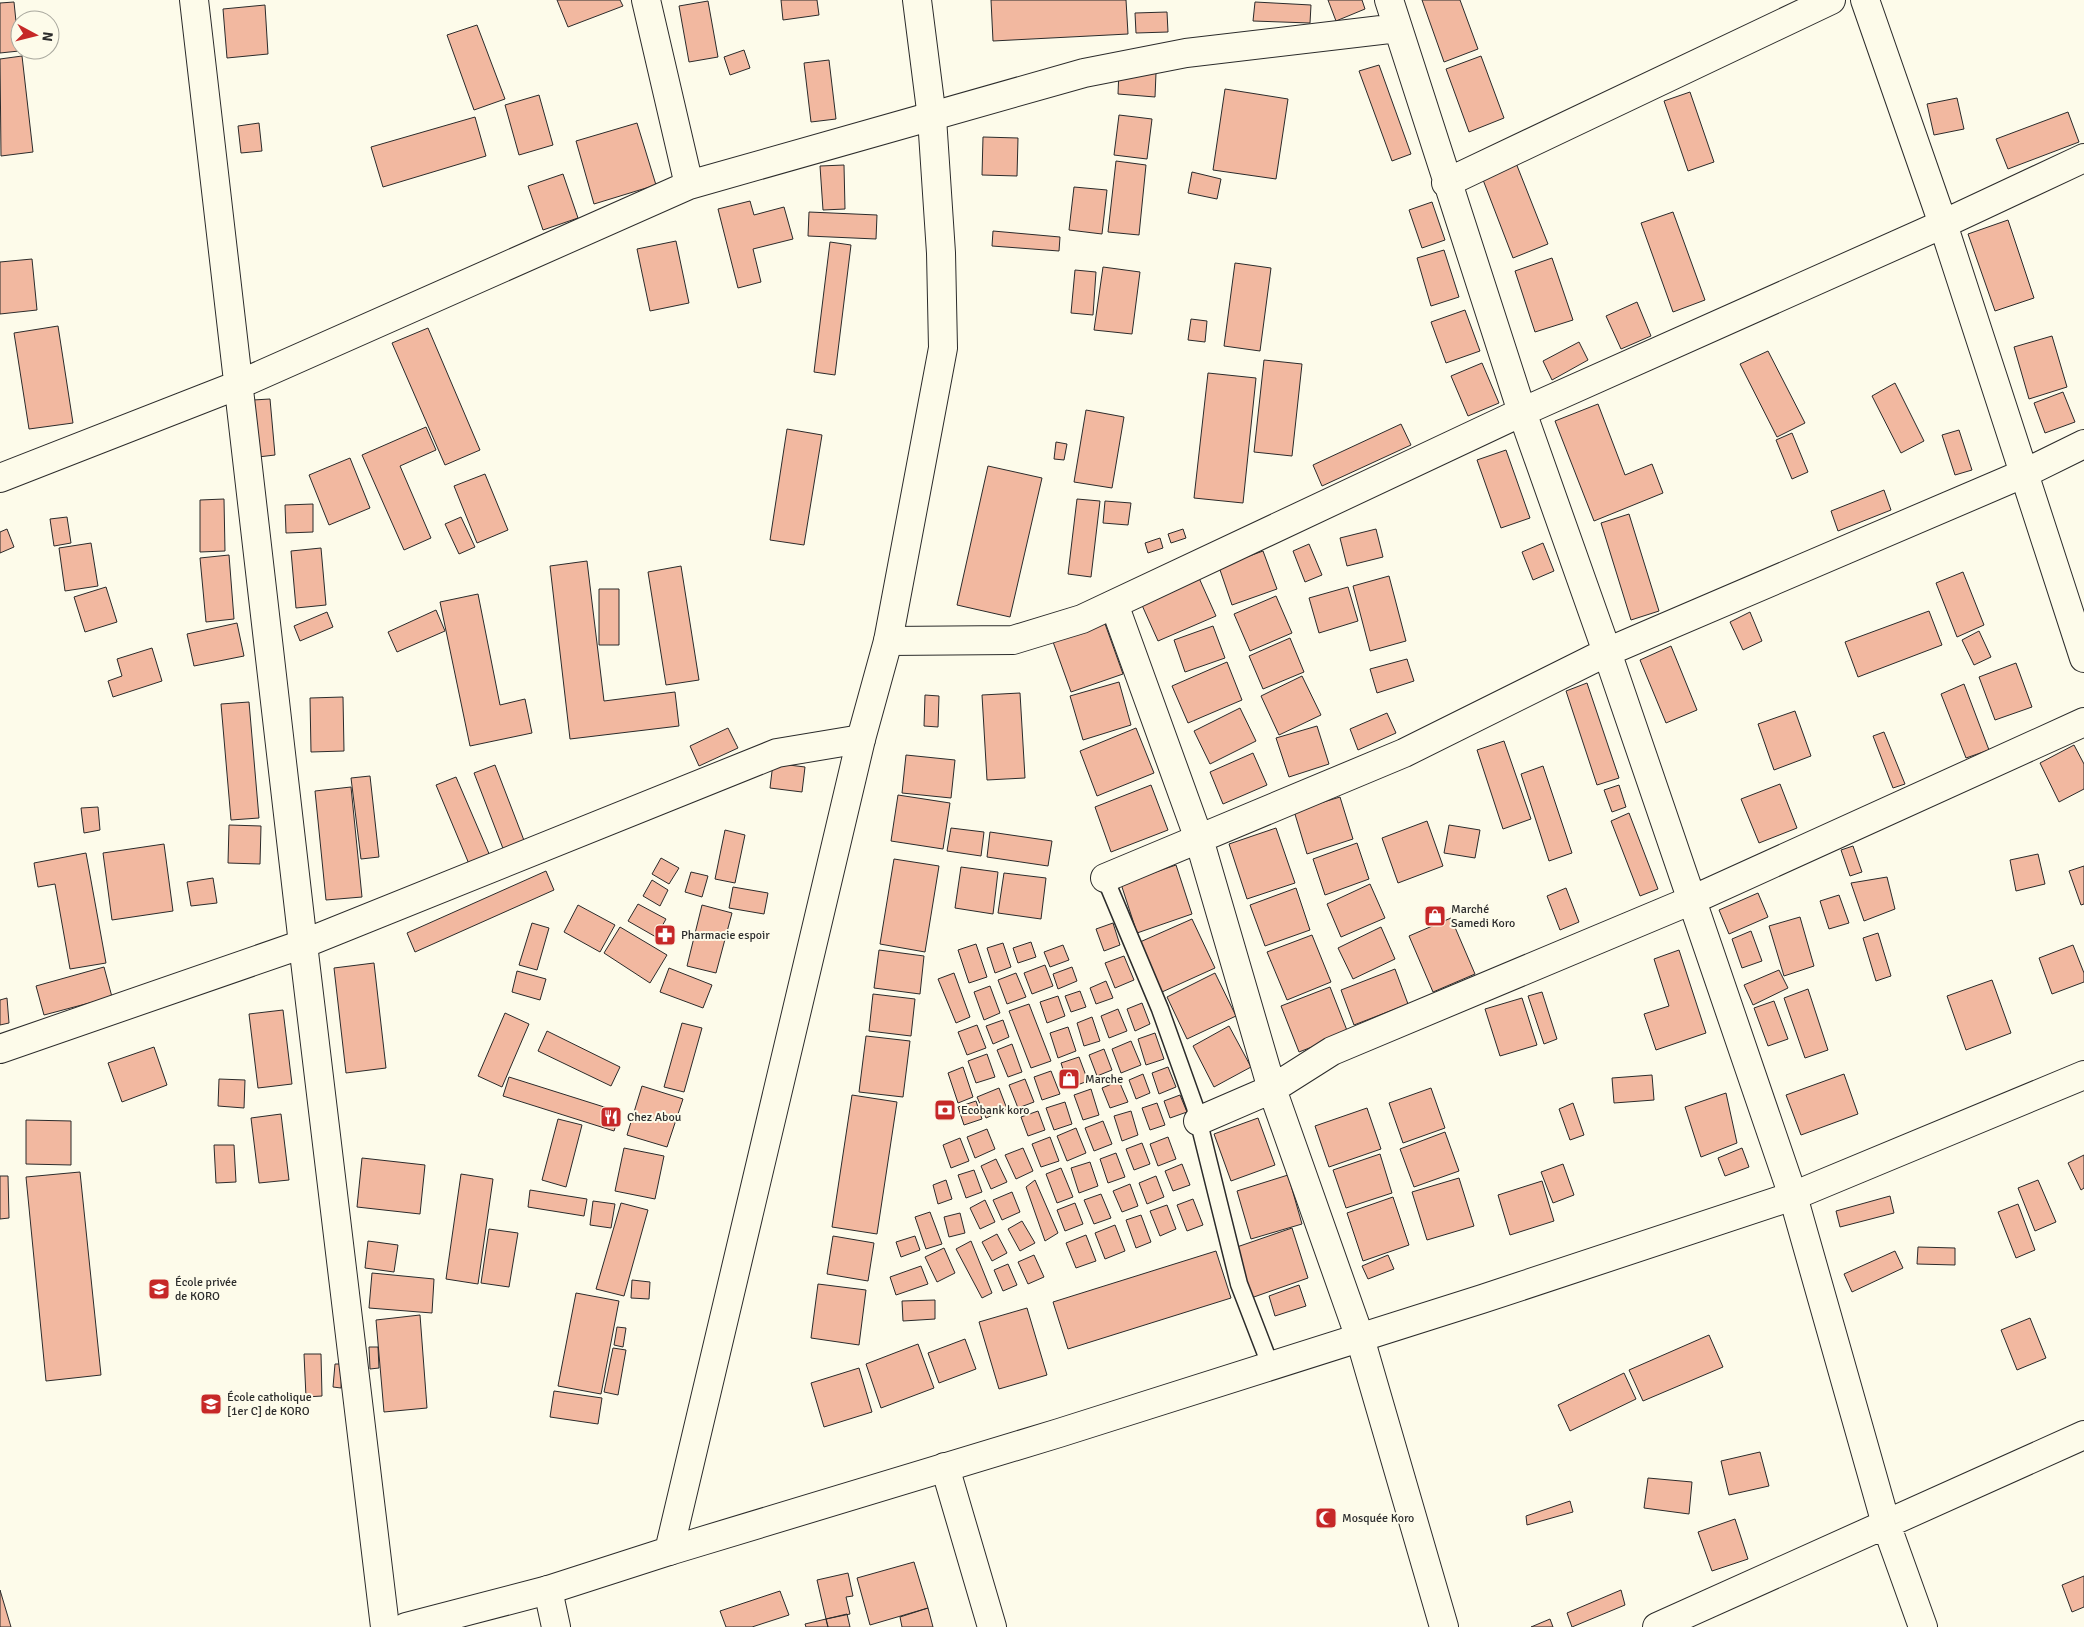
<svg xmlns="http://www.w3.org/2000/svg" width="2084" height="1627" font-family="Signika,sans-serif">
	<rect width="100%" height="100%" fill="#fdfbea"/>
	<path fill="#f2b8a0" stroke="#2b2b2b" d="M557,0H620L623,6L568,27Z
		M781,0H817L819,15L783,20Z
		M991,0H1126L1128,34L993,41Z
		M1328,0H1362L1365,9L1336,21Z
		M1422,0H1460L1478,49L1444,62Z
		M708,1L718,57L689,62L679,6Z
		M14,2L19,51L0,53V3Z
		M1255,2L1311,5L1310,23L1253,21Z
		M265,5L268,54L227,58L223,9Z
		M1167,12L1168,32L1136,33L1135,13Z
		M477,25L505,99L474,110L447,35Z
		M744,50L750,68L730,75L724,57Z
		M22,56L33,152L1,156L0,59Z
		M1481,56L1504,118L1469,132L1446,69Z
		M829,60L836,119L811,122L804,63Z
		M1379,65L1411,154L1392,161L1359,71Z
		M1119,70L1156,73L1155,97L1118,94Z
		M1225,89L1288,99L1276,179L1213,170Z
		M1690,92L1714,162L1688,171L1664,101Z
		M539,95L553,145L519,155L505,105Z
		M1957,98L1964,129L1934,135L1927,104Z
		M2068,112L2079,142L2008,169L1996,139Z
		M1119,115L1152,119L1147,159L1114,155Z
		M475,117L486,156L383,187L371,147Z
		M259,123L262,151L241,153L238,126Z
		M637,123L656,185L594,204L576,141Z
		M983,137L1018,138L1017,176L982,175Z
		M1514,158L1548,244L1513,258L1480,172Z
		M1116,161L1146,165L1139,235L1108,232Z
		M844,165L845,209L823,210L820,166Z
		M1192,172L1221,179L1217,199L1188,193Z
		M563,174L578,218L543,230L528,186Z
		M1074,187L1107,190L1102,234L1069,230Z
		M750,201L754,215L784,207L793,239L753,249L761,282L738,288L718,209Z
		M1432,202L1445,240L1422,248L1409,210Z
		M809,212L877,215L876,239L808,236Z
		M1673,212L1705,300L1673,312L1641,223Z
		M2008,220L2034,298L1995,311L1968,234Z
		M993,231L1060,237L1059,251L992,246Z
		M676,241L689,303L650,311L637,249Z
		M830,242L851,245L835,375L814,372Z
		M1444,250L1459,297L1431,306L1417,258Z
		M1552,258L1573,320L1535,332L1515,271Z
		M32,259L37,310L0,314V262Z
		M1235,263L1271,268L1260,351L1224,346Z
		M1103,267L1140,272L1132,334L1094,330Z
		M1075,270L1096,272L1093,315L1071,313Z
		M1637,302L1651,336L1621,349L1606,316Z
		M1465,310L1480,351L1446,363L1431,322Z
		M1191,319L1207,321L1205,342L1188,340Z
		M58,326L73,423L29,429L14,333Z
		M428,328L480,450L445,465L392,343Z
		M2052,336L2067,387L2029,399L2014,347Z
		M1579,342L1588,360L1552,380L1543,361Z
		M1768,351L1805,423L1777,437L1740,364Z
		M1264,360L1302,364L1292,456L1254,452Z
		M1482,363L1499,403L1468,416L1451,376Z
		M1208,373L1256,378L1243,503L1194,498Z
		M1895,383L1924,441L1901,453L1872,396Z
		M2063,392L2075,422L2045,433L2034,403Z
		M270,399L275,455L258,457L253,400Z
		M1598,404L1625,475L1652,464L1663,493L1594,521L1555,421Z
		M1086,410L1124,417L1112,488L1074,482Z
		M1401,424L1411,445L1322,486L1313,465Z
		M426,427L436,450L400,466L431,538L404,550L362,455Z
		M787,429L822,435L804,545L770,540Z
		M1959,430L1972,470L1955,475L1942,435Z
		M1792,433L1808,472L1792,479L1776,440Z
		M1056,442L1067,444L1064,460L1054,459Z
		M1506,450L1530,518L1501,528L1477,460Z
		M350,458L370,508L329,525L309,475Z
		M988,466L1042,478L1010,617L957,605Z
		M485,474L508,530L477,543L454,486Z
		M1884,490L1891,510L1838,531L1831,511Z
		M224,499L225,551L200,552V500Z
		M1077,499L1100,501L1091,577L1068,574Z
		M1105,501L1131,503L1128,525L1103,523Z
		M313,504V532L286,533L285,505Z
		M1629,514L1659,611L1631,620L1601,523Z
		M67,517L71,543L54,546L50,519Z
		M461,517L475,547L459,554L445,524Z
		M7,529L14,547L0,553V532Z
		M1183,529L1186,538L1171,543L1168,534Z
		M1376,529L1383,557L1347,566L1340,538Z
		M1160,538L1163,548L1148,553L1145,543Z
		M91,543L98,586L65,591L59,548Z
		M1543,543L1554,571L1533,580L1522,552Z
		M1309,544L1322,575L1305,582L1293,551Z
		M321,548L326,605L296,608L291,551Z
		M1263,551L1277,589L1232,605L1219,567Z
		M229,555L234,619L206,622L200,558Z
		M587,561L604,701L675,692L679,726L570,739L550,566Z
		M681,566L699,680L666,685L648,572Z
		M1963,572L1984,625L1957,637L1936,583Z
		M1389,576L1406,641L1370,651L1353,586Z
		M1199,578L1216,616L1158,641L1141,603Z
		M106,587L117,622L85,632L74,597Z
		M1348,587L1358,621L1319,633L1309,598Z
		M599,589H619V645H599Z
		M478,594L500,705L525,699L532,733L470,746L440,602Z
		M1276,596L1292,633L1250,651L1234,614Z
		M436,610L445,631L397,652L388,632Z
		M1929,611L1942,645L1858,677L1845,642Z
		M327,612L333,627L300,641L294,626Z
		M1750,612L1762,641L1743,650L1730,622Z
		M1104,621L1123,674L1071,692L1052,639Z
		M237,623L244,656L194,666L187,634Z
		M1213,626L1225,658L1185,672L1174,640Z
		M1979,631L1991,657L1974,665L1962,640Z
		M1290,638L1304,672L1263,689L1249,656Z
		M1671,646L1697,710L1666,723L1640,660Z
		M152,648L162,681L113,697L108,681L122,676L117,659Z
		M1407,659L1414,681L1377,693L1370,669Z
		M1227,662L1242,700L1188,723L1172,686Z
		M2016,663L2032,707L1995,720L1979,677Z
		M1302,676L1321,715L1279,735L1261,696Z
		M1119,682L1131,725L1083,740L1070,696Z
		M1587,683L1619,778L1597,785L1566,691Z
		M1964,684L1989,750L1966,758L1941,694Z
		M1020,693L1025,778L987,780L982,695Z
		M925,695L939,696L938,727L924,726Z
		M343,697L344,751L311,752L310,698Z
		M249,702L259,818L231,820L221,704Z
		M1240,708L1256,741L1210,764L1194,731Z
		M1795,711L1811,756L1774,770L1758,724Z
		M1387,713L1396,733L1358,750L1350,729Z
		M1317,726L1329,764L1289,777L1276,738Z
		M728,728L738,748L699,766L690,746Z
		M1136,728L1154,773L1097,796L1080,751Z
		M1884,732L1905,784L1893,788L1873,736Z
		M1504,741L1531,819L1503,829L1477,750Z
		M2074,745L2084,764V789L2059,802L2040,763Z
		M1253,753L1267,785L1223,804L1210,772Z
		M906,755L955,760L951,798L902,793Z
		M773,763L805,767L802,792L770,788Z
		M495,765L525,843L504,851L474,773Z
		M1543,766L1572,853L1549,861L1521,774Z
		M370,776L379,857L361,859L351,778Z
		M456,777L490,856L469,864L436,785Z
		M1780,784L1797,828L1759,843L1741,799Z
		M1151,785L1168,830L1111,852L1095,807Z
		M1619,785L1626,807L1612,812L1604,790Z
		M351,787L362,897L326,900L315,791Z
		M898,795L950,803L943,849L891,841Z
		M1340,797L1353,839L1307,854L1294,811Z
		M98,807L100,830L84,833L81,808Z
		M1629,813L1658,889L1640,896L1611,821Z
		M1427,821L1443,866L1398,883L1382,838Z
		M229,825L261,826L260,864L228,863Z
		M1449,825L1480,830L1475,858L1444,853Z
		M951,828L984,832L981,856L947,851Z
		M1276,828L1295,883L1247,899L1229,844Z
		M725,830L745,835L735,883L715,879Z
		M990,832L1052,841L1048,866L987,857Z
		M1357,843L1369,879L1325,895L1313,859Z
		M164,844L173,911L112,920L103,853Z
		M1853,846L1862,872L1850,876L1841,850Z
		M86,853L106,963L70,969L55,884L38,887L34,863Z
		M2038,854L2045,884L2016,891L2010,860Z
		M661,858L679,868L669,884L652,874Z
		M894,859L939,866L925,952L880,944Z
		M1176,865L1192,914L1137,933L1121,884Z
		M2084,866V904L2081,905L2069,871Z
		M961,867L998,872L993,914L955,908Z
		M546,871L554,890L415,952L407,933Z
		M691,872L708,876L702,897L685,892Z
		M1004,873L1046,878L1041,919L998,913Z
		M1887,877L1895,909L1864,921L1851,883Z
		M213,878L217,903L191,906L187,882Z
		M652,880L668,890L660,906L643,896Z
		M1370,884L1385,918L1341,937L1327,904Z
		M733,887L768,893L764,914L729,908Z
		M1296,888L1310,930L1265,946L1250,905Z
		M1566,888L1579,922L1560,930L1547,896Z
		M1758,893L1768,917L1729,934L1719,910Z
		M1839,895L1849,923L1829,929L1820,901Z
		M638,904L666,919L656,937L628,921Z
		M578,905L615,925L600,952L564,932Z
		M702,905L732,913L716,973L687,966Z
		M1800,917L1814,966L1784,976L1769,926Z
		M1451,918L1475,974L1433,992L1409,936Z
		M1192,919L1215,968L1162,992L1140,942Z
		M532,923L549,928L537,970L519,965Z
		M1113,923L1120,945L1104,951L1096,929Z
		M620,927L667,955L650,983L604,953Z
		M1381,927L1395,959L1353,979L1338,948Z
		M1751,931L1762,961L1742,968L1732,939Z
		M1878,933L1891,976L1876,981L1863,938Z
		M1312,935L1331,982L1287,1000L1267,952Z
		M1031,942L1036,957L1018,963L1013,948Z
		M1003,943L1011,967L995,973L987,948Z
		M976,944L987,977L969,983L958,950Z
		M1063,945L1069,960L1050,967L1044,952Z
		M2073,945L2084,973V982L2052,994L2039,958Z
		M879,950L924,956L920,994L874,988Z
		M1679,950L1706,1033L1656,1050L1644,1014L1669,1006L1654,959Z
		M1124,956L1134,980L1115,988L1105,963Z
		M374,963L386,1068L346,1073L334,968Z
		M1045,965L1053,986L1032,994L1024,973Z
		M104,967L112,997L44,1015L36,986Z
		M1072,967L1077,981L1058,989L1053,974Z
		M669,968L712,985L703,1008L660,992Z
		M1395,969L1408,1004L1354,1025L1341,990Z
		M1779,970L1788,988L1753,1005L1744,985Z
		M517,971L546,979L540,1000L512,992Z
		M954,973L970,1017L956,1023L938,979Z
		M1016,973L1026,997L1007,1004L998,980Z
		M1215,973L1236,1016L1187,1039L1167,997Z
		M1992,980L2011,1033L1966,1050L1947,996Z
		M1106,981L1113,998L1096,1004L1090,988Z
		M990,986L1000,1013L984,1020L974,992Z
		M1330,987L1348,1033L1299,1052L1281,1006Z
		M1808,989L1828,1050L1805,1058L1784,998Z
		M1080,991L1086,1007L1071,1012L1065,996Z
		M1542,992L1557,1039L1544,1044L1528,996Z
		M873,994L915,999L911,1036L869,1031Z
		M1058,996L1065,1016L1047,1023L1040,1002Z
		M7,998L9,1023L0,1025V1000Z
		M1522,998L1537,1045L1500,1056L1485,1009Z
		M1774,1001L1788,1039L1768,1046L1754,1008Z
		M1142,1003L1150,1024L1135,1031L1127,1009Z
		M1029,1004L1051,1061L1031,1068L1009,1011Z
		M1118,1009L1127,1031L1109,1038L1101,1016Z
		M283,1010L292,1084L258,1088L249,1014Z
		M505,1013L529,1024L502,1087L478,1076Z
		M1092,1017L1100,1041L1084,1046L1077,1023Z
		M1003,1020L1009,1037L993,1044L986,1026Z
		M682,1023L702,1028L684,1092L664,1087Z
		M977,1025L986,1048L967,1055L958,1032Z
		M1229,1026L1251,1067L1214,1087L1193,1046Z
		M1068,1027L1076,1051L1058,1058L1050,1033Z
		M547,1031L620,1067L611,1086L538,1051Z
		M1155,1033L1164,1059L1146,1065L1138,1039Z
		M866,1036L910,1041L903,1097L859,1092Z
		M1131,1041L1141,1065L1121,1073L1112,1049Z
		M1012,1044L1022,1072L1008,1077L997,1050Z
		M154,1047L167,1085L122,1102L108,1063Z
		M1104,1049L1112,1070L1097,1076L1089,1055Z
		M987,1054L995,1077L976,1083L968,1061Z
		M1079,1057L1088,1081L1069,1088L1061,1063Z
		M963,1067L973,1097L958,1103L948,1073Z
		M1168,1067L1176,1087L1159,1094L1152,1073Z
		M1051,1071L1060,1094L1042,1100L1034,1077Z
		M1143,1074L1150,1093L1136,1099L1129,1080Z
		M1844,1074L1858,1114L1801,1135L1786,1095Z
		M1652,1075L1654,1100L1614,1103L1612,1078Z
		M509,1077L620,1112L614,1131L503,1096Z
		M219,1079L245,1080L244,1108L218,1106Z
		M1025,1079L1034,1102L1018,1108L1009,1085Z
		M1119,1081L1128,1102L1110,1108L1102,1088Z
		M642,1086L683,1099L667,1147L627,1135Z
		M999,1088L1007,1109L986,1118L977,1097Z
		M1431,1088L1445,1128L1403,1143L1389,1103Z
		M1091,1089L1099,1115L1083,1120L1074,1095Z
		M1726,1093L1737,1143L1701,1157L1685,1107Z
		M852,1095L897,1102L877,1234L832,1227Z
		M1180,1095L1187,1112L1170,1118L1164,1101Z
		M976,1101L982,1119L964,1125L958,1107Z
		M1065,1102L1072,1124L1054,1130L1046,1108Z
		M1157,1103L1165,1125L1150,1130L1142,1108Z
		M1573,1103L1584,1135L1570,1140L1559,1109Z
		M1367,1108L1381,1149L1329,1167L1315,1126Z
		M1038,1111L1045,1130L1028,1136L1021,1117Z
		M1131,1111L1138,1135L1122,1141L1114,1116Z
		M281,1114L289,1180L259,1183L251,1118Z
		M1258,1118L1275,1165L1231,1181L1214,1134Z
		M558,1119L582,1125L566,1187L542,1180Z
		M26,1120L71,1121V1165L26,1164Z
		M1103,1121L1112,1144L1094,1151L1085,1128Z
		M1076,1128L1086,1153L1067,1161L1057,1136Z
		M987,1129L995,1149L975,1158L967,1137Z
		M1445,1132L1459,1171L1414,1187L1400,1149Z
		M1050,1137L1059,1161L1041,1167L1032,1144Z
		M1168,1137L1176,1159L1158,1166L1150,1144Z
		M960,1138L969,1161L951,1168L943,1145Z
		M1142,1143L1150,1164L1134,1170L1126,1149Z
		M214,1145H234L236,1182L216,1183Z
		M624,1148L664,1156L655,1199L615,1191Z
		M1023,1148L1033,1171L1016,1179L1005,1155Z
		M1742,1148L1749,1167L1725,1176L1718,1158Z
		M1116,1153L1125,1177L1108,1183L1100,1159Z
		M1380,1154L1392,1193L1346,1208L1333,1170Z
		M2084,1155V1188L2081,1190L2068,1163Z
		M362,1158L425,1165L420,1214L357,1207Z
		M996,1159L1007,1182L991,1189L981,1166Z
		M1090,1162L1098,1186L1079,1193L1071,1168Z
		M1182,1164L1190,1185L1173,1191L1165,1171Z
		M1563,1164L1574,1195L1553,1203L1541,1172Z
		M1061,1168L1073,1197L1057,1203L1046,1174Z
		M974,1170L982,1192L966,1198L958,1175Z
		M80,1172L101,1375L46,1381L26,1177Z
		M461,1174L493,1179L478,1284L446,1279Z
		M1288,1175L1302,1224L1251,1239L1237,1191Z
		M0,1176H8L9,1218L0,1219Z
		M1156,1176L1164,1197L1147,1204L1139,1183Z
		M1459,1178L1474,1226L1427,1240L1412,1192Z
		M946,1180L952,1199L938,1204L933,1185Z
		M1035,1180L1058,1233L1045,1241L1026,1187Z
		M2038,1180L2056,1222L2035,1231L2018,1188Z
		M1542,1181L1554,1221L1510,1235L1498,1195Z
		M1130,1184L1138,1206L1122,1212L1113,1191Z
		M530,1190L587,1199L584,1216L528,1207Z
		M1012,1192L1020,1212L1002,1220L993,1200Z
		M1101,1194L1111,1218L1094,1224L1084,1200Z
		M1890,1196L1894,1213L1840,1227L1836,1211Z
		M1393,1197L1409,1245L1363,1261L1347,1213Z
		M1193,1199L1203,1225L1187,1231L1177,1205Z
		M985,1200L995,1222L980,1229L970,1208Z
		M593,1201L615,1204L611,1228L590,1225Z
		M621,1203L648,1210L624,1296L596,1289Z
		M1075,1203L1083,1224L1065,1231L1057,1210Z
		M2018,1204L2035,1250L2016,1258L1998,1212Z
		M1167,1205L1176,1229L1160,1236L1150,1211Z
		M930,1212L942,1244L926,1249L915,1217Z
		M960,1213L965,1233L949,1237L944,1217Z
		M1141,1215L1151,1242L1136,1248L1126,1220Z
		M1022,1221L1035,1243L1020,1251L1008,1229Z
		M1115,1225L1125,1251L1105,1259L1095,1233Z
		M1292,1228L1308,1278L1251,1298L1234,1248Z
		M489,1229L518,1233L509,1287L481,1283Z
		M997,1234L1007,1253L992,1261L982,1242Z
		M1086,1235L1096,1261L1076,1268L1066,1243Z
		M833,1236L874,1243L868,1281L827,1274Z
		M915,1236L920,1250L901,1257L896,1242Z
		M368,1241L398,1245L394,1272L365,1268Z
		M971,1241L992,1293L982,1298L956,1249Z
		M1918,1247L1955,1248V1265L1917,1264Z
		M944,1248L955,1273L937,1282L925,1257Z
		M1216,1251L1231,1298L1068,1349L1053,1302Z
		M1895,1251L1903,1268L1852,1292L1844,1274Z
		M1034,1255L1044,1277L1028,1284L1018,1262Z
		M1388,1255L1394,1269L1368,1279L1362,1266Z
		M1008,1264L1017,1285L1003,1291L994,1270Z
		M921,1266L928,1284L896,1295L890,1277Z
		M372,1273L434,1279L432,1313L369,1308Z
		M632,1280L650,1282L649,1299L631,1298Z
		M818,1284L866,1290L859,1345L811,1338Z
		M1299,1285L1306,1306L1275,1316L1269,1296Z
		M576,1293L619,1301L601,1394L558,1386Z
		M935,1300V1319L903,1321L902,1301Z
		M1027,1308L1047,1375L999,1389L979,1322Z
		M420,1315L427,1408L384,1412L376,1320Z
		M2030,1318L2046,1358L2017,1370L2001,1330Z
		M617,1327L626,1328L623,1347L614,1345Z
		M1709,1335L1723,1367L1643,1401L1629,1370Z
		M965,1339L976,1369L939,1383L928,1353Z
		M918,1344L934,1388L881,1408L866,1364Z
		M369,1347H378L379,1368L370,1369Z
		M613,1348L626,1350L618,1395L604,1392Z
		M304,1354H321L322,1396L306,1397Z
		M335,1364H342L341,1388L333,1387Z
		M859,1368L872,1412L824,1427L811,1383Z
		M1624,1373L1636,1399L1570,1431L1558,1405Z
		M554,1391L602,1398L598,1424L550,1417Z
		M1760,1452L1769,1486L1729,1495L1721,1461Z
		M1648,1478L1692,1482L1689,1514L1644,1508Z
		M1570,1501L1573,1512L1527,1525L1526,1516Z
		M1735,1519L1748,1559L1712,1571L1698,1532Z
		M914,1562L928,1608L870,1625L857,1578Z
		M848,1573L853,1596L846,1597L850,1614L826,1619L817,1580Z
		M2084,1576V1607L2072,1612L2062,1585Z
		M0,1590L11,1627H0Z
		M1621,1590L1625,1605L1572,1627L1567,1613Z
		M780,1591L789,1615L752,1627H726L720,1611Z
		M928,1608L933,1627H902L900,1617Z
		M847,1614L850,1627H828L826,1619Z
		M826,1619L828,1627H806L805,1624Z
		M1550,1619L1553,1627H1531Z"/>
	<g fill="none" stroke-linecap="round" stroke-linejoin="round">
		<g stroke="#2b2b2b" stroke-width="19">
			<path id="lane" d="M1105,878L1160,1009L1195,1107L1239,1284L1271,1367"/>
		</g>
		<g stroke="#2b2b2b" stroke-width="30">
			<path id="street" d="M194,0L303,944L385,1627
				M646,0L689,185
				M1389,0L1522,412L1607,652L1793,1196L1886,1524L1923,1627
				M1865,0L1943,224L2084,658
				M1446,183L1831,0
				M0,478L238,385L689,185L1084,73L1186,53L1398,28
				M1114,604L1199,839L1272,1089L1360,1338L1444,1627
				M888,641L1013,640L1082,619L1522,412L1943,224L2084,158
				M1105,878L1404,753L1607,652L2025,473L2084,444
				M0,1049L303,944L777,753L861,739
				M1198,1121L1272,1089L1332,1051L1692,900L2084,722
				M945,1467L992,1627
				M548,1590L556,1627
				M1657,1627L2084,1435"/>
		</g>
		<g stroke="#2b2b2b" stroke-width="30">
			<path id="secondary" d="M669,1551L1059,1433L1482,1299L1793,1196L2084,1075"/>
		</g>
		<g stroke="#2b2b2b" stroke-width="30">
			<path id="primary" d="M406,1627L548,1590L669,1551L861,739L888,641L943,348L941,253L932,118L917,0"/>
		</g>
		<use href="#lane" stroke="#fdfbea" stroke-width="16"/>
		<use href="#street" stroke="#fdfbea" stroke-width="28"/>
		<use href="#secondary" stroke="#fdfbea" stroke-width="28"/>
		<use href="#primary" stroke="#fdfbea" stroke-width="28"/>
	</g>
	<defs>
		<g id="shop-square" transform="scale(1.125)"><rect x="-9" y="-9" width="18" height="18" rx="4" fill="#c62828" stroke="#fdfbea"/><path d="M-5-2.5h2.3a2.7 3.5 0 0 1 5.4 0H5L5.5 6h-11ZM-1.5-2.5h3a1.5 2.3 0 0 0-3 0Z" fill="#fff"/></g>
		<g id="pharmacy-square" transform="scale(1.125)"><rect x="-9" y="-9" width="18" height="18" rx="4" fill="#c62828" stroke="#fdfbea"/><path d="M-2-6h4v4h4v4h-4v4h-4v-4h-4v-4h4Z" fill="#fff"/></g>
		<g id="bank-square" transform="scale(1.125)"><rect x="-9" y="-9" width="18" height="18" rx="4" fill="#c62828" stroke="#fdfbea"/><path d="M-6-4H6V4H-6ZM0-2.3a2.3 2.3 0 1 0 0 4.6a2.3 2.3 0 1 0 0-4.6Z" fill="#fff"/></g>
		<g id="restaurant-square" transform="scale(1.125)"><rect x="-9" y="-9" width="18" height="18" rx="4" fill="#c62828" stroke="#fdfbea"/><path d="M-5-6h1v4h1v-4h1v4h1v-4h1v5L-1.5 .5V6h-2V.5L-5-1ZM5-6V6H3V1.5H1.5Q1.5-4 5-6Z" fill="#fff"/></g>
		<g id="school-square" transform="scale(1.125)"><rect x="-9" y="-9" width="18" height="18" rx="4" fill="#c62828" stroke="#fdfbea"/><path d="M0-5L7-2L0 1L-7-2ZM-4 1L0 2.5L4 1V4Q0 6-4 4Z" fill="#fff"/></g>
		<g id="mosque-square" transform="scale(1.125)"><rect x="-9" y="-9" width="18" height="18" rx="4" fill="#c62828" stroke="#fdfbea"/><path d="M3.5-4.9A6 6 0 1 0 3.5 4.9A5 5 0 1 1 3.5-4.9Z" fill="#fff"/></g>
	</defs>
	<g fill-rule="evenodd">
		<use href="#shop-square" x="1435" y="916"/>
		<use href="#pharmacy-square" x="665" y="935"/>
		<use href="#shop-square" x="1069" y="1079"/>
		<use href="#bank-square" x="945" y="1110"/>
		<use href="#restaurant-square" x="611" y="1117"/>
		<use href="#school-square" x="159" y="1289"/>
		<use href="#school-square" x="211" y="1404"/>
		<use href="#mosque-square" x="1326" y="1518"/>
	</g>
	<g text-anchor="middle" stroke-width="4" stroke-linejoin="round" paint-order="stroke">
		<g font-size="12" fill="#2b2b2b" stroke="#fdfbea" text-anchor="start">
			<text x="1451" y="913">Marché<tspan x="1451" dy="14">Samedi Koro</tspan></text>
			<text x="681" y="939">Pharmacie espoir</text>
			<text x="1085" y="1083">Marche</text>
			<text x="961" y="1114">Ecobank koro</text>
			<text x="627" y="1121">Chez Abou</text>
			<text x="175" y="1286">École privée<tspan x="175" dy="14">de KORO</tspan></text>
			<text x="227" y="1401">École catholique<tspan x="227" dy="14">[1er C] de KORO</tspan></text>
			<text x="1342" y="1522">Mosquée Koro</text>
		</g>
	</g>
	<g transform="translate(35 35) rotate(97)"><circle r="24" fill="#fdfbea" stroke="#a9a89e"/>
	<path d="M0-4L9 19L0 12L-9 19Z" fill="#c62828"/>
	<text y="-8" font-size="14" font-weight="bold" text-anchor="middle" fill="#2b2b2b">N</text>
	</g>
</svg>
